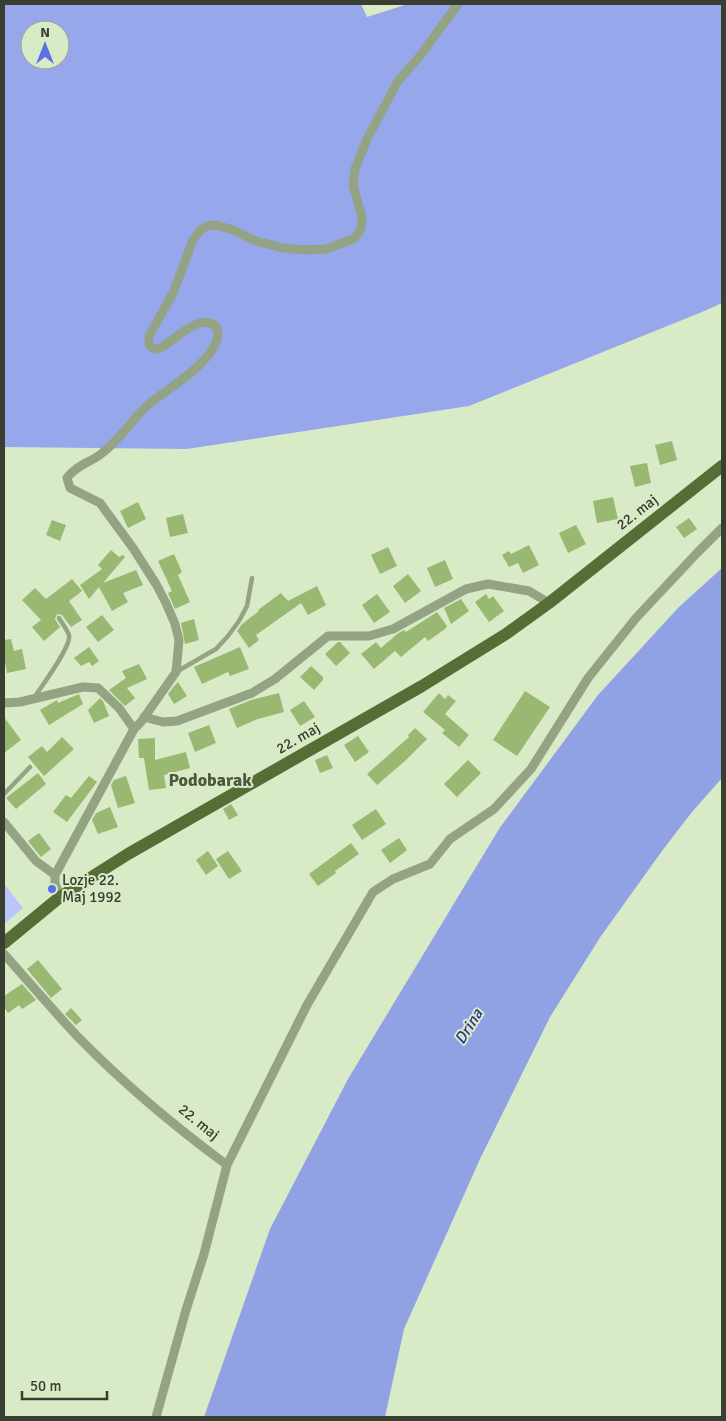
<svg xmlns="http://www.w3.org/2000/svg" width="726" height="1421" font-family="Signika,sans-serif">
	<rect width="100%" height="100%" fill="#d9eac7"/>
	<path fill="#b8c6f9" d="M4,884L23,908L4,924Z"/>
	<path fill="#96a7eb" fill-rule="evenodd" d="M4,4H361L367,17L408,4H722V303L702,312L469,406L187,449L4,447ZM30,30H60V60H30Z"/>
	<path fill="#90a1e4" d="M722,568V778L692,812L662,851L601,936L550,1017L480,1159L404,1329L385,1417H204L270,1229L348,1079L499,829L598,695L679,607Z"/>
	<path fill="#99b872" d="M672,441L677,460L660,465L655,445Z
		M647,463L651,483L635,487L630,466Z
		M613,497L618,519L597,523L593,501Z
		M138,502L146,519L128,528L120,511Z
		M183,514L188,533L170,537L166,518Z
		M689,518L697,529L684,538L676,527Z
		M52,520L66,525L60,541L46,535Z
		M576,525L586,544L568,553L559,533Z
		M529,545L539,565L523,573L518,563L509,567L502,555L509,551L511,554Z
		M388,547L397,566L380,574L371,555Z
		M111,550L119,557L123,555L125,557L103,583L136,570L143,585L123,593L128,602L112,611L99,587L89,599L80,585L102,569L98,565Z
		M174,554L182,572L178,575L190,602L175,609L168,593L172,591L158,561Z
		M445,560L453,579L435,587L427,568Z
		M408,574L421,591L405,603L393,586Z
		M72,579L82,591L69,601L82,620L71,627L62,615L57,614L55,619L60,627L44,641L32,627L41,620L22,600L35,588L46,599Z
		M317,586L326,605L308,615L301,603L256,635L259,640L249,648L237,631L242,624L259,611L258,610L281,593L288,601Z
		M377,594L390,612L374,623L362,605Z
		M486,594L489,599L493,596L504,611L489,622L475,602Z
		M461,599L469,611L451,624L444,608Z
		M437,612L447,626L445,629L428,641L425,637L401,657L395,651L374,669L361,654L376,642L381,648L397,634L404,630L406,632Z
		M102,615L114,630L98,642L86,627Z
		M194,619L199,640L185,644L181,623Z
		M11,639L14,651L22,649L26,669L7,673L4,657V640Z
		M338,642H340L350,653L336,666L325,654Z
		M89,647L99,661L92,666L89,662L81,666L74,658Z
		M240,647L249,669L230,676L228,672L202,684L194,667Z
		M139,664L147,679L127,688L135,698L125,706L109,690L126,678L122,671Z
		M311,666L323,677V680L314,690L300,677Z
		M178,682L187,696L174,704L168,694L175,685Z
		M525,691L550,707L517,756L493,740Z
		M279,693L284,712L258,719L237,728L229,709L251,700Z
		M439,693L445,699L448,695L456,701L445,714L469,735L459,747L442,733L445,730L423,712Z
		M79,694L83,704L49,725L40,710L57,700L58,703Z
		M100,698L103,701L109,716L94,723L88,710Z
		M304,701L315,717L300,726L290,710Z
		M4,717L21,740L4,753Z
		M209,725L216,743L195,752L188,733Z
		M415,728L427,739L405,761L377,785L367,774L409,737L408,735Z
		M358,736L369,752L355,762L344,745Z
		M62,737L74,749L44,776L28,757L42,746L47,752Z
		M155,738V760L186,752L190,768L164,775L166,788L149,790L144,758H139L138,739Z
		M327,755L333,768L320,773L315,760Z
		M468,760L481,773L457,797L444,784Z
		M38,773L46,784L16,809L6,798Z
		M89,776L97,782L67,822L53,812L66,795L71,798Z
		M126,776L135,803L118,808L111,785L114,780Z
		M231,804L238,815L229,820L223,809Z
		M110,807L118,827L98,834L92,820L96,813Z
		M376,809L386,824L362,840L352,825Z
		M39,833L51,849L41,857L28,841Z
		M399,838L407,850L390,863L381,850Z
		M351,843L359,854L335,871L336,873L318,886L309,874Z
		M208,851L218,866L206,875L196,860Z
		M228,851L242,871L229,879L216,859Z
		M38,960L62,989L51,998L27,969Z
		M22,984L36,1000L22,1009L19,1005L8,1013L4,1007V996Z
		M71,1008L82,1020L76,1025L65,1014Z"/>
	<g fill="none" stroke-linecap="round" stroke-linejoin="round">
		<path stroke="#95a385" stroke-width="4.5" d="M176,672L216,649L228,636L239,621L247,606L252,578
			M34,698C41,687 72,646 69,635C67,630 62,623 59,618
			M4,794L30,767"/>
		<path stroke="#95a385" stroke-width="9" d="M4,703L20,702L83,687L98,688L119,708L134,729
			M144,717L163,722L177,721L252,693L275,679L328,636H369L393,629L466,589L488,584L529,591L549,603
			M4,822L36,861L55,875
			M60,897L55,883V875L134,729L141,722L176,672L179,640L175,624L166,603L156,584L133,548L100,503L70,488L67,478C75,466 91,462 101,454C120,440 132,419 149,404C167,389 225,356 217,328C201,309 173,343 158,349H153L149,344V336L173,293L193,240L200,230L207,226L216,225L233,230L256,241L283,248L304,250L326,249L355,238L361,228L362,218L353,184L355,169L367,139L398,81L420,56L458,4
			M4,954C28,981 52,1009 77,1036C123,1083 174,1126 227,1165
			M156,1417L186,1310L204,1254L227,1165L307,1005L373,892L393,879L430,864L450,839L494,809L531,769L588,678L636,618L697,553L722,528"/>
		<path stroke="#566d36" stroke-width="12" d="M4,943L60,897L128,854L422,686L506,634L549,603L722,466"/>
	</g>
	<circle fill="#5c6fe6" stroke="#d9eac7" stroke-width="2" cx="52" cy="889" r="5"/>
	<g text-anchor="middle" stroke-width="4" stroke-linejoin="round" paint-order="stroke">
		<g font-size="15" fill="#383e30" stroke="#d9eac7">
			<text transform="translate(637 512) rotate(-38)" y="5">22. maj</text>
			<text transform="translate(298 738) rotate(-30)" y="5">22. maj</text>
			<text transform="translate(199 1122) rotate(39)" y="5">22. maj</text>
		</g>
		<g font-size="15" fill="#383e30" stroke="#d9eac7" text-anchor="start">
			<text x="62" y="885">Lozje 22.<tspan x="62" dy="17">Maj 1992</tspan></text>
		</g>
		<g font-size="16" font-style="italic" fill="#2a3482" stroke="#d9eac7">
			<text transform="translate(468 1026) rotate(-58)" y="6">Drina</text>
		</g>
		<g font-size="18" font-weight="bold" fill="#4b583b" stroke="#d9eac7">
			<text x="210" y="786">Podobarak</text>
		</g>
	</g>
	<rect width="726" height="1421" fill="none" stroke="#383e30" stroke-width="10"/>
	<g transform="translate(45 45)"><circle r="24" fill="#d9eac7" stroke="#99a58b"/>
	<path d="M0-4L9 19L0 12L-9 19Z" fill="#5c6fe6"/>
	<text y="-8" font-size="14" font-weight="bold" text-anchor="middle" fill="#383e30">N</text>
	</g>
	<path d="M22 1391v8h85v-8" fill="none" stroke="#383e30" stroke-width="2.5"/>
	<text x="30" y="1391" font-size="15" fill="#383e30" stroke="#d9eac7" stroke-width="4" paint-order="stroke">50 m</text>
</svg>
